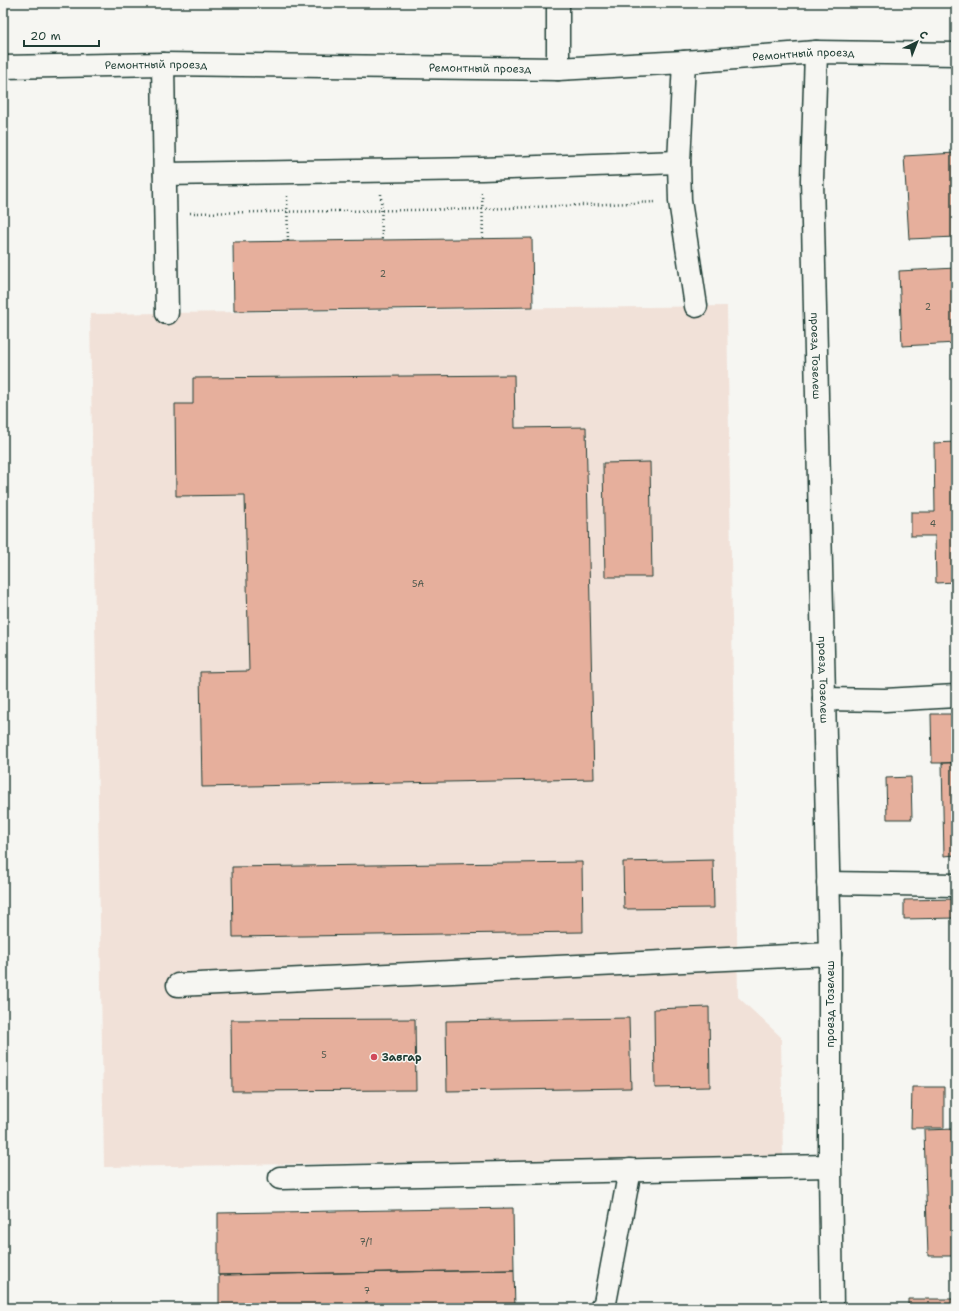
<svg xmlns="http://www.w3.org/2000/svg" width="959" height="1311" font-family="'Shantell Sans',sans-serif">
	<rect width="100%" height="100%" fill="#f6f6f2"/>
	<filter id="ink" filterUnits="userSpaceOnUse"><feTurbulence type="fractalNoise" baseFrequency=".025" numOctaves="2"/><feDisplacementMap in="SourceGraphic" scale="8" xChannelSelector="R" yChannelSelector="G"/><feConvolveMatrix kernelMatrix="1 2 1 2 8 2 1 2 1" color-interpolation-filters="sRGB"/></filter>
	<g filter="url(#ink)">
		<path fill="#f1e1d8" d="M727,306L738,997L781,1037L783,1157L104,1167L90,314Z"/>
		<path fill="#e6af9c" stroke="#1f3d34" d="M956,153V237L909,239L904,156Z
			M532,238L533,307L234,311L233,242Z
			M956,268V343L902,346L899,271Z
			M514,375L515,428L586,427L594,779L202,787L200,672L249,671L245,495L176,496L175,404H193V378Z
			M956,442V582L936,583L935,536H911V512H935L934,443Z
			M650,462L652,577H605L603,463Z
			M931,714H956V763H932Z
			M956,762V855L944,856L942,763Z
			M911,777L912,819H887L886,778Z
			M713,860L714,908L624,909L623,862Z
			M582,862L583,932L233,937L232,867Z
			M956,899V918L904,919V900Z
			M709,1007L710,1087L655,1088L654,1009Z
			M629,1018L631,1088L447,1091L446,1021Z
			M415,1019L416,1090L232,1091L231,1020Z
			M912,1087H944V1128H911Z
			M956,1129V1256H928L924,1130Z
			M513,1208L514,1270L218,1275V1213Z
			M514,1270L515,1308H219V1275Z
			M908,1299H956V1308H908Z"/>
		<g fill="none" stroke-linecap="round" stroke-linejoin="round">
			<g stroke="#1f3d34" stroke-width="25">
				<g id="minor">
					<path d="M558,3V69"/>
					<path id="s1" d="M816,52L812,180L830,954V1166L832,1308"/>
					<path d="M684,62L679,162L680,201L696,306"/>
					<path d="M163,64L167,313"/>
					<path id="s2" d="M3,67L163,64L558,69L684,62L816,52L956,54"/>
					<path d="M165,174L482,169L679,162"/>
					<path d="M824,699L885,700L956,696"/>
					<path d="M828,883L956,885"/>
					<path d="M178,985L830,954"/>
					<path d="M280,1178L830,1166"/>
					<path d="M601,1308H604L630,1170"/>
				</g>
			</g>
			<path stroke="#1f3d34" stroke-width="2.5" stroke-dasharray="1 3" stroke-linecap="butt" d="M482,193L483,238
				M381,194L382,240
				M287,196L288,241
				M190,213L483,209L657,202"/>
			<use href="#minor" stroke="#f6f6f2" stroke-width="22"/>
		</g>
	</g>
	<circle fill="#d1495b" stroke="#f6f6f2" stroke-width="1.5" cx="374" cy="1057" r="4"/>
	<g text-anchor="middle" stroke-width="3" stroke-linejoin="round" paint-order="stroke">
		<g font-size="9" fill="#515a4e">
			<text x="383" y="277">2</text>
			<text x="928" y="310">2</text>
			<text x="933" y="527">4</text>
			<text x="418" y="587">5А</text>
			<text x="324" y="1058">5</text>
			<text x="366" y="1245">7/1</text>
			<text x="367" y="1294">7</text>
		</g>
		<g font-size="11" fill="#1f3d34" stroke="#f6f6f2">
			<text dy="4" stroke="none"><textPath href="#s2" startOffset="801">Ремонтный проезд</textPath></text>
			<text dy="4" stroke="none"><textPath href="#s2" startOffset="153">Ремонтный проезд</textPath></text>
			<text dy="4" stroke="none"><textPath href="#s2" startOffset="477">Ремонтный проезд</textPath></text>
			<text dy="4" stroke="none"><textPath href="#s1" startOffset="304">проезд Тозелеш</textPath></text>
			<text dy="4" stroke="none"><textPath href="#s1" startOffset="628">проезд Тозелеш</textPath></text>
			<text transform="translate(830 1004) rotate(-90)" y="4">проезд Тозелеш</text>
		</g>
		<g font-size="11" font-weight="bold" fill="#1f3d34" stroke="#f6f6f2" text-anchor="start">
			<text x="382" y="1061">Завгар</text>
		</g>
	</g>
	<rect width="959" height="1311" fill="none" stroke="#f6f6f2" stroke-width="16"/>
	<rect x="8" y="8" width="943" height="1295" fill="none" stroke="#1f3d34" stroke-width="1.5" filter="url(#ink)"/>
	<g transform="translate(917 42) rotate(43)" stroke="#f6f6f2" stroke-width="3" paint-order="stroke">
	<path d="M0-3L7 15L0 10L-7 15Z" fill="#1f3d34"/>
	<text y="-6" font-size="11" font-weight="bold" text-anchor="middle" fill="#1f3d34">С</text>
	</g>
	<path d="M24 40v6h75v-6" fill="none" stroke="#1f3d34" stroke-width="2"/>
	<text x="30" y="40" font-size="12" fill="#1f3d34" stroke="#f6f6f2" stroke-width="3" paint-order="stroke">20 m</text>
</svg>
